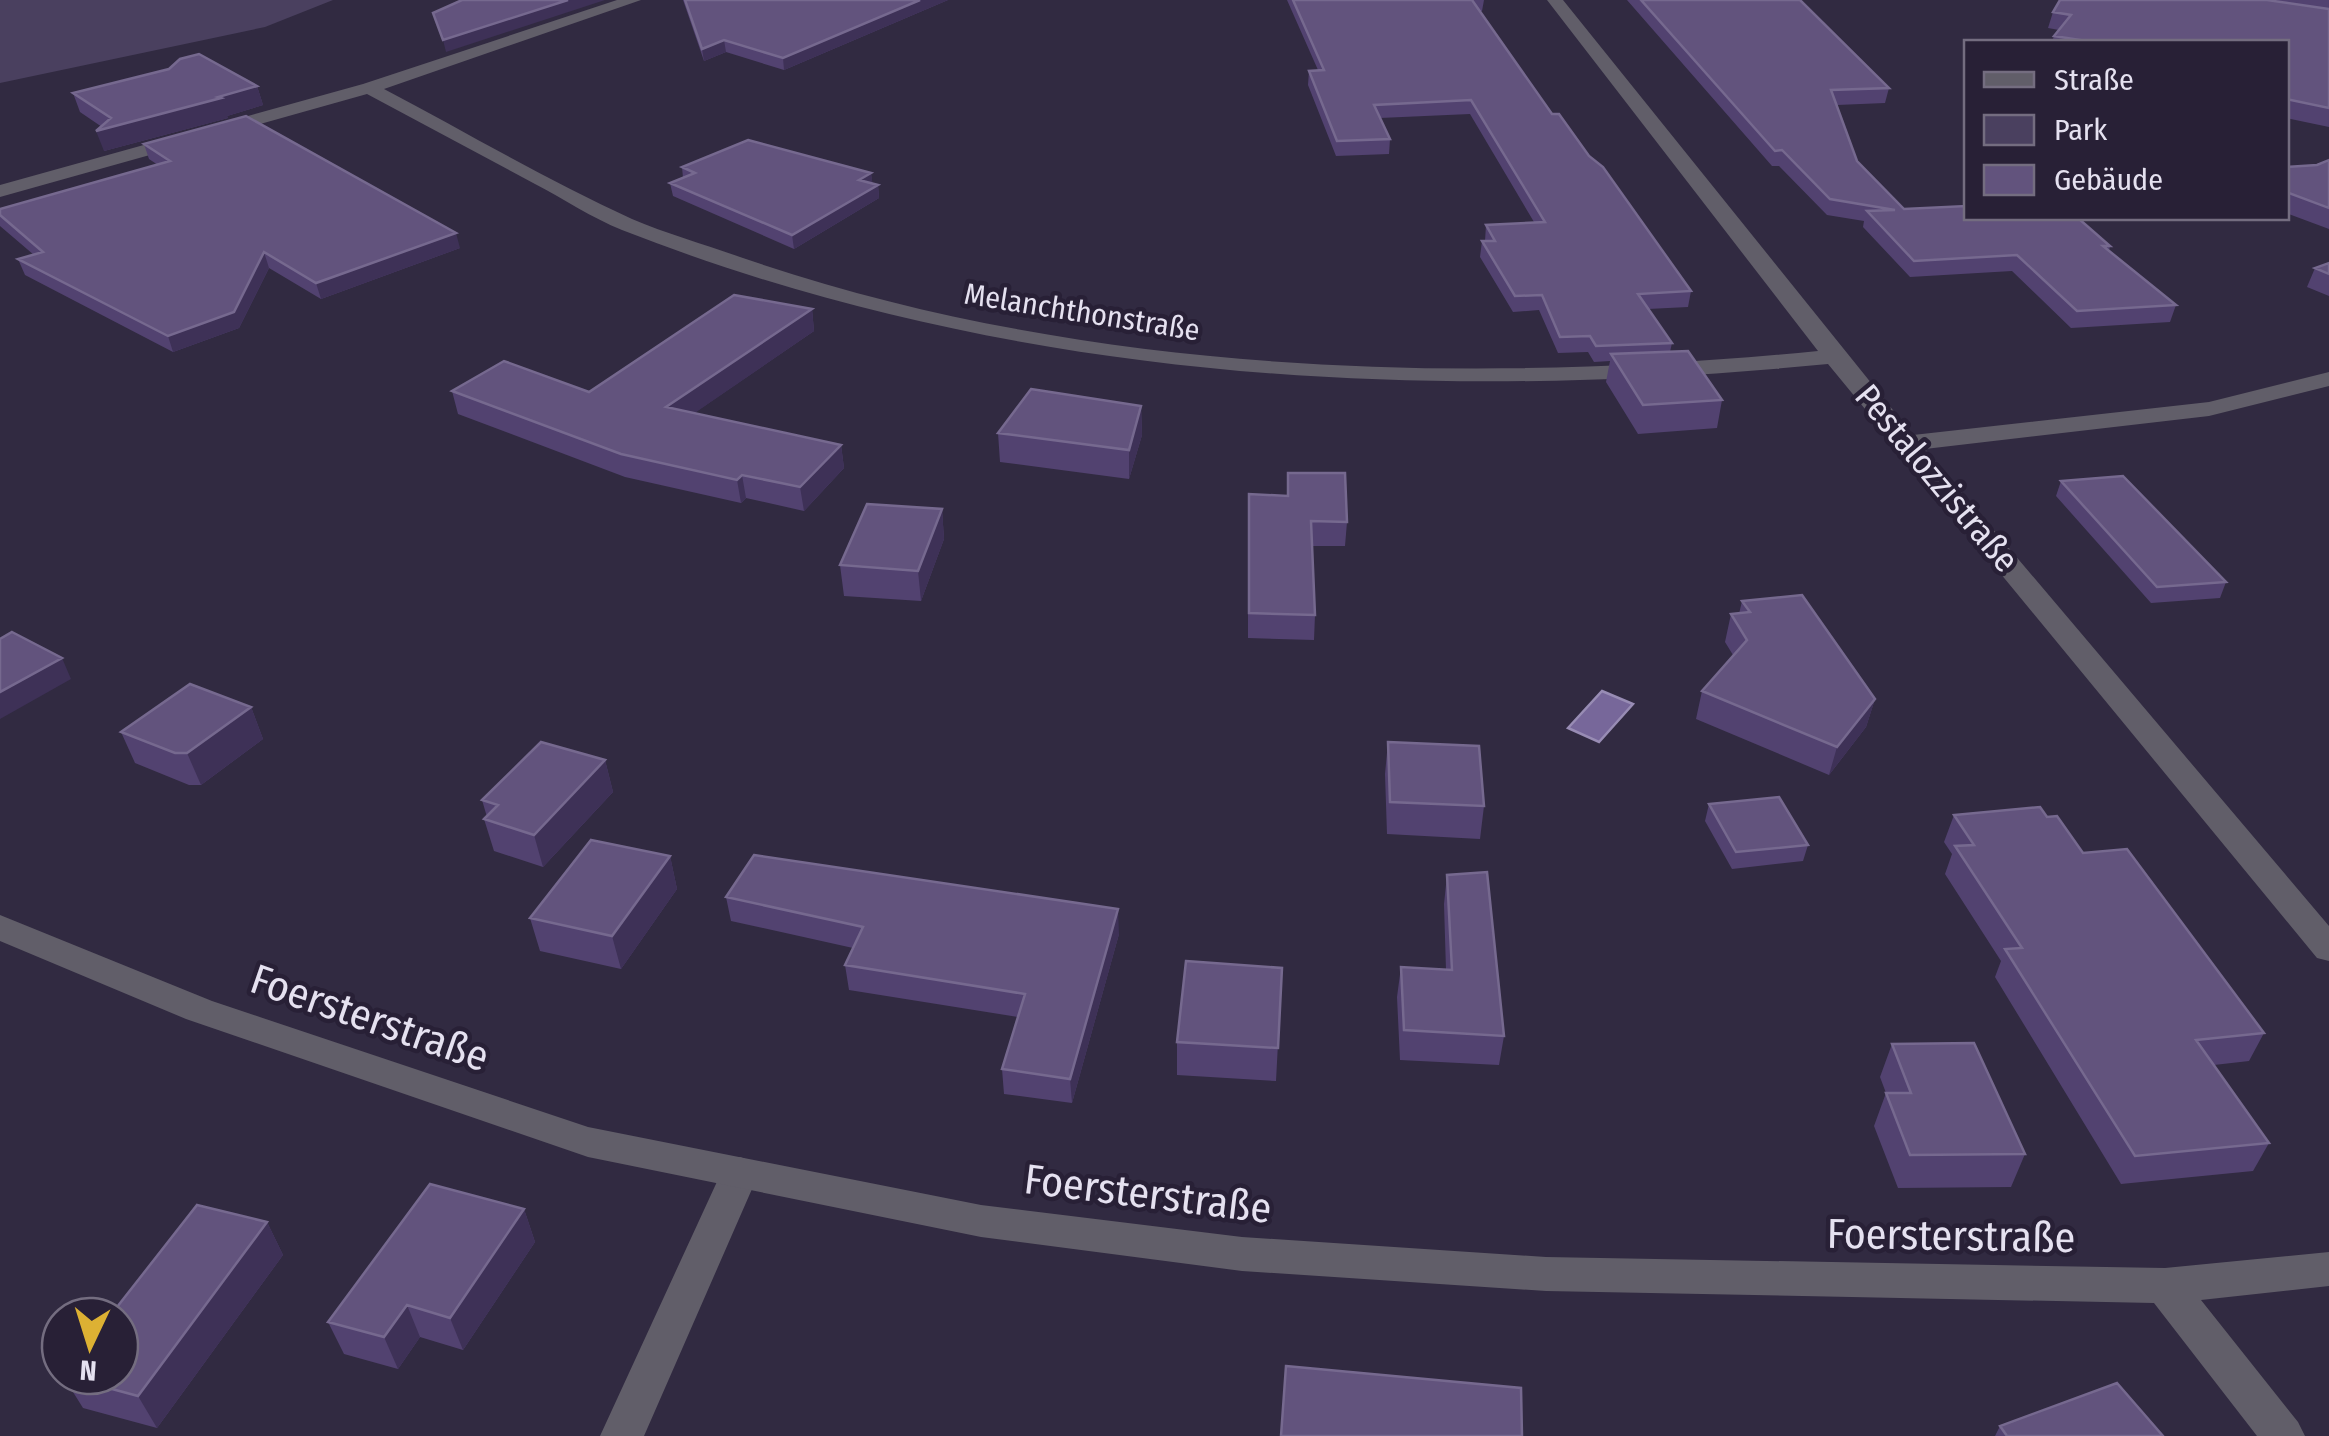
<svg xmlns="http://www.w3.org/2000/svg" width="2329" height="1436" font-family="'Fira Sans Condensed',sans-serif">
	<rect width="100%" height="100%" fill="#312a41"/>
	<path fill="#4a405f" d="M0,0H333L265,27L0,83Z"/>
	<path fill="#77679a" stroke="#988cb4" stroke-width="2.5" d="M1602,691L1633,704L1599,742L1568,728Z"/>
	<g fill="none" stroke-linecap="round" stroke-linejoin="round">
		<path fill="#615e69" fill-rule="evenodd" d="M740,1157L754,1162L759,1173L644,1436H600L721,1173L726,1162Z"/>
		<path fill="#615e69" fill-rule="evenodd" d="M617,0H641L384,89C466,132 548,181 632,219C667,234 704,244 740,257C1081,375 1461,386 1818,351L1547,0H1563L1913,435L2209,402L2329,372V386L2209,416L1925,449L2329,926V961L2317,958L1828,364C1420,404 1007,381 622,230C592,218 564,199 535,184C479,154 423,124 367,94L0,197V185L363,84Z
			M0,915L212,1001L588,1127L981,1205L1242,1237L1546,1257L2165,1268L2329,1252V1286L2201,1300L2298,1422L2305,1436H2257L2154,1303L1546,1291L1242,1271L981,1237L588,1157L186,1019L0,941Z"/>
	</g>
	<path fill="#524270" d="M683,0H948L784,70L726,52L704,61Z
		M1287,0H1484L1482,11H1480L1552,114L1589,156L1691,291L1688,307L1648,309L1672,343L1670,352L1722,400L1717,428L1638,434L1606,382L1610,361L1594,362L1588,352L1558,353L1539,310L1513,312L1480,257L1482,241H1485L1486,225L1534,222L1470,114L1380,118L1390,139L1389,154L1336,156L1308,85L1309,71L1318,70Z
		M1627,0H1800L1889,88L1885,103L1837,105L1857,161L1904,209L2110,246L2109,251L2176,305L2170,322L2071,328L2012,271L1910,277L1863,227L1864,221L1827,215L1779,166H1772Z
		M2272,0H2329V9Z
		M2329,9V127L2286,118V42H2052L2054,36L2059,30L2048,28L2053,12Z
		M257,86L263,105L227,116L228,118L104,151L102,127L80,112L73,93Z
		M144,144L460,248L321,299L269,268L239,328L173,352L25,275L18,259L34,255L0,226V209L158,165L149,159Z
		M2329,160V229L2286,213V167L2317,165Z
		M682,167L871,173L872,183L878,185L879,198L794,249L673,196L670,183L683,178Z
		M2329,263V296L2307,287L2315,268Z
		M812,309L814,331L694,413L841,445L844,468L804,511L746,498L741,503L625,477L458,414L452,391L589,392Z
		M1141,406L1142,435L1129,479L1000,462L998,433Z
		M1288,473L1347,522L1345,546H1312L1315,615L1314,640L1248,638V518L1287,496Z
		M2061,481L2226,582L2220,598L2151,603L2056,496Z
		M942,509L944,539L921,601L844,596L840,565Z
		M1742,601L1875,699L1866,727L1829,775L1696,719L1702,691L1733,655L1725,642L1731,614H1739Z
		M251,707L263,739L201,785H189L135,763L121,732Z
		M1388,742L1484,806L1480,839L1387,834L1385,774Z
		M605,760L613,792L543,867L494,851L484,819L487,817L482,800Z
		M1709,804L1808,845L1803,861L1732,869L1705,821Z
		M1954,815L2047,817L2264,1033L2249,1061L2214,1065L2269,1143L2253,1171L2121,1184L1995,977L2001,961L1945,874L1952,854L1944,842Z
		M670,856L677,889L621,969L540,951L530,918Z
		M1447,875L1504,1036L1499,1065L1400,1060L1397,997L1401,967L1446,970L1444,904Z
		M726,897L1119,934L1072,1103L1004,1094L1002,1069L1018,1017L849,990L845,965L853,948L731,921Z
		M1282,968L1276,1081L1177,1075V1042Z
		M1892,1044L2025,1154L2011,1187L1898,1188L1874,1126L1886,1093L1880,1077Z
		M524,1209L535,1242L463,1350L420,1337L398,1369L344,1354L328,1322Z
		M267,1222L283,1255L157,1428L83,1408L63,1376Z
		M2000,1426L2163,1436H1995Z"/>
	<path fill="#3e3157" d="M568,0H605L446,52L443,40Z
		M920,0H948L784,70L783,58Z
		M724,40L726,52L704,61L702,49Z
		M257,86L263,105L227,116L228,118L104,151L96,131Z
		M871,173L873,186L859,180Z
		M878,185L879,198L794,249L792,235Z
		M456,233L460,248L321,299L316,283Z
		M264,252L269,268L239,328L173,352L168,336Z
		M812,309L814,331L670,430L666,407Z
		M1141,406L1142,435L1129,479V450Z
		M841,445L844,468L804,511L800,487Z
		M742,475L746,498L741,503L737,480Z
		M942,509L944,539L921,601L918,571Z
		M62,658L71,679L0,719V692Z
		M1875,699L1866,727L1829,775L1837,747Z
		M251,707L263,739L201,785L187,753Z
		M605,760L613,792L543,867L534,835Z
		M670,856L677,889L621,969L612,936Z
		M1118,909L1119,934L1072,1103L1070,1079Z
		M524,1209L535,1242L463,1350L450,1318Z
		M267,1222L283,1255L157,1428L138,1396Z
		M407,1305L420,1337L398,1369L384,1337Z"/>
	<path fill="#62537d" stroke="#76698f" stroke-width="2.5" d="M462,0H568L443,40L433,13Z
		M685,0H920L783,58L724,40L702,49Z
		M1293,0H1472L1552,114H1559L1589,156L1603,167L1691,291L1638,294L1672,343L1596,346L1590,336L1560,337L1542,295L1515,296L1482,241H1495L1486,225L1545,222L1471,100L1374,105L1390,139L1337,141L1309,71L1324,70Z
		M1641,0H1800L1889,88L1831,90L1857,161L1904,209L1966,206V218H2078L2110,246H2103L2176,305L2077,311L2017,255L1914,261L1867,211L1895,210L1830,199L1782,150L1775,151Z
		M2060,0H2267L2329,9V108L2286,99V42H2093L2054,36L2071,15L2053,12Z
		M199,54L257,86L218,97L221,98L96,131L111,118L73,93L169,69L180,59Z
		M246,116L456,233L316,283L264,252L234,312L168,336L18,259L43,252L0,215V209L170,161L144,144Z
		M748,140L871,173L859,180L878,185L792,235L670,183L695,173L682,167Z
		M2329,160V208L2286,192V167L2317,165Z
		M2329,263V274L2315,268Z
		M734,295L812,309L666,407L841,445L800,487L742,475L737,480L621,454L452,391L504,361L589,392Z
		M1688,351L1722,400L1643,405L1611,354Z
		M1031,389L1141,406L1129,450L998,433Z
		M1288,473H1345L1347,522L1311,521L1315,615L1249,613V494L1288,496Z
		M2123,476L2226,582L2157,587L2061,481Z
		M867,504L942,509L918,571L840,565Z
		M1802,595L1875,699L1837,747L1702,691L1747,640L1731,614L1750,612L1742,601Z
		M12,632L62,658L0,692V639Z
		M190,684L251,707L187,753H175L121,732Z
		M541,742L605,760L534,835L484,819L498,805L482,800Z
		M1388,742L1479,746L1484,806L1390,802Z
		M1779,797L1808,845L1736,852L1709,804Z
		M2040,807L2047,817L2057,816L2083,853L2127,849L2264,1033L2196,1040L2269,1143L2135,1156L2005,949L2022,948L1955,846L1974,845L1954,815Z
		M591,840L670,856L612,936L530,918Z
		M754,855L1118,909L1070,1079L1002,1069L1025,994L845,965L863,927L726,897Z
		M1487,872L1504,1036L1404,1030L1401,967L1452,970L1447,875Z
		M1186,961L1282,968L1278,1048L1177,1042Z
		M1974,1043L2025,1154L1910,1155L1886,1093H1911L1892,1044Z
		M430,1184L524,1209L450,1318L407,1305L384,1337L328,1322Z
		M197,1205L267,1222L138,1396L64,1376H120V1316H110Z
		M1286,1366L1521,1388L1522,1436H1281Z
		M2117,1383L2163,1436H2007L2000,1426Z"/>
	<g text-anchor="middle" stroke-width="9" stroke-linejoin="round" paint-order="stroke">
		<g font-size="30" fill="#e5e1f0" stroke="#282036">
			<text transform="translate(1082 312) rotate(9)" y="10">Melanchthonstraße</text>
		</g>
		<g font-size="35" fill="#e5e1f0" stroke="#282036">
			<text transform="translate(1937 478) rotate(50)" y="12">Pestalozzistraße</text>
		</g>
		<g font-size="42" fill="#e5e1f0" stroke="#282036">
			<text transform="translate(370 1017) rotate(19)" y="15">Foersterstraße</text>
			<text transform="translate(1148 1193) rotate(7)" y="15">Foersterstraße</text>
			<text transform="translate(1951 1235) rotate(1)" y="15">Foersterstraße</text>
		</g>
	</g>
	<rect x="1964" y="40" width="325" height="180" fill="#282036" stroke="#746d80" stroke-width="2.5"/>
	<rect x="1984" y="72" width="50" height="15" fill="#615e69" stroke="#746d80" stroke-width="2.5"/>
	<text x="2054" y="90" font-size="30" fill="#e5e1f0">Straße</text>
	<rect x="1984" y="115" width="50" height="30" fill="#4a405f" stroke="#746d80" stroke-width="2.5"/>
	<text x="2054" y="140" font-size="30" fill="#e5e1f0">Park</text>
	<rect x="1984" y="165" width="50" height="30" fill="#62537d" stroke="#746d80" stroke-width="2.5"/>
	<text x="2054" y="190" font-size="30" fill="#e5e1f0">Gebäude</text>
	<g transform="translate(90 1346) rotate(184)"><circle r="48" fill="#282036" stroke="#746d80" stroke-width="2.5"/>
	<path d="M0-8L18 38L0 25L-18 38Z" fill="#ddb133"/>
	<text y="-15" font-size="28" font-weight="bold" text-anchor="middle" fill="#e5e1f0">N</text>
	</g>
</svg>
